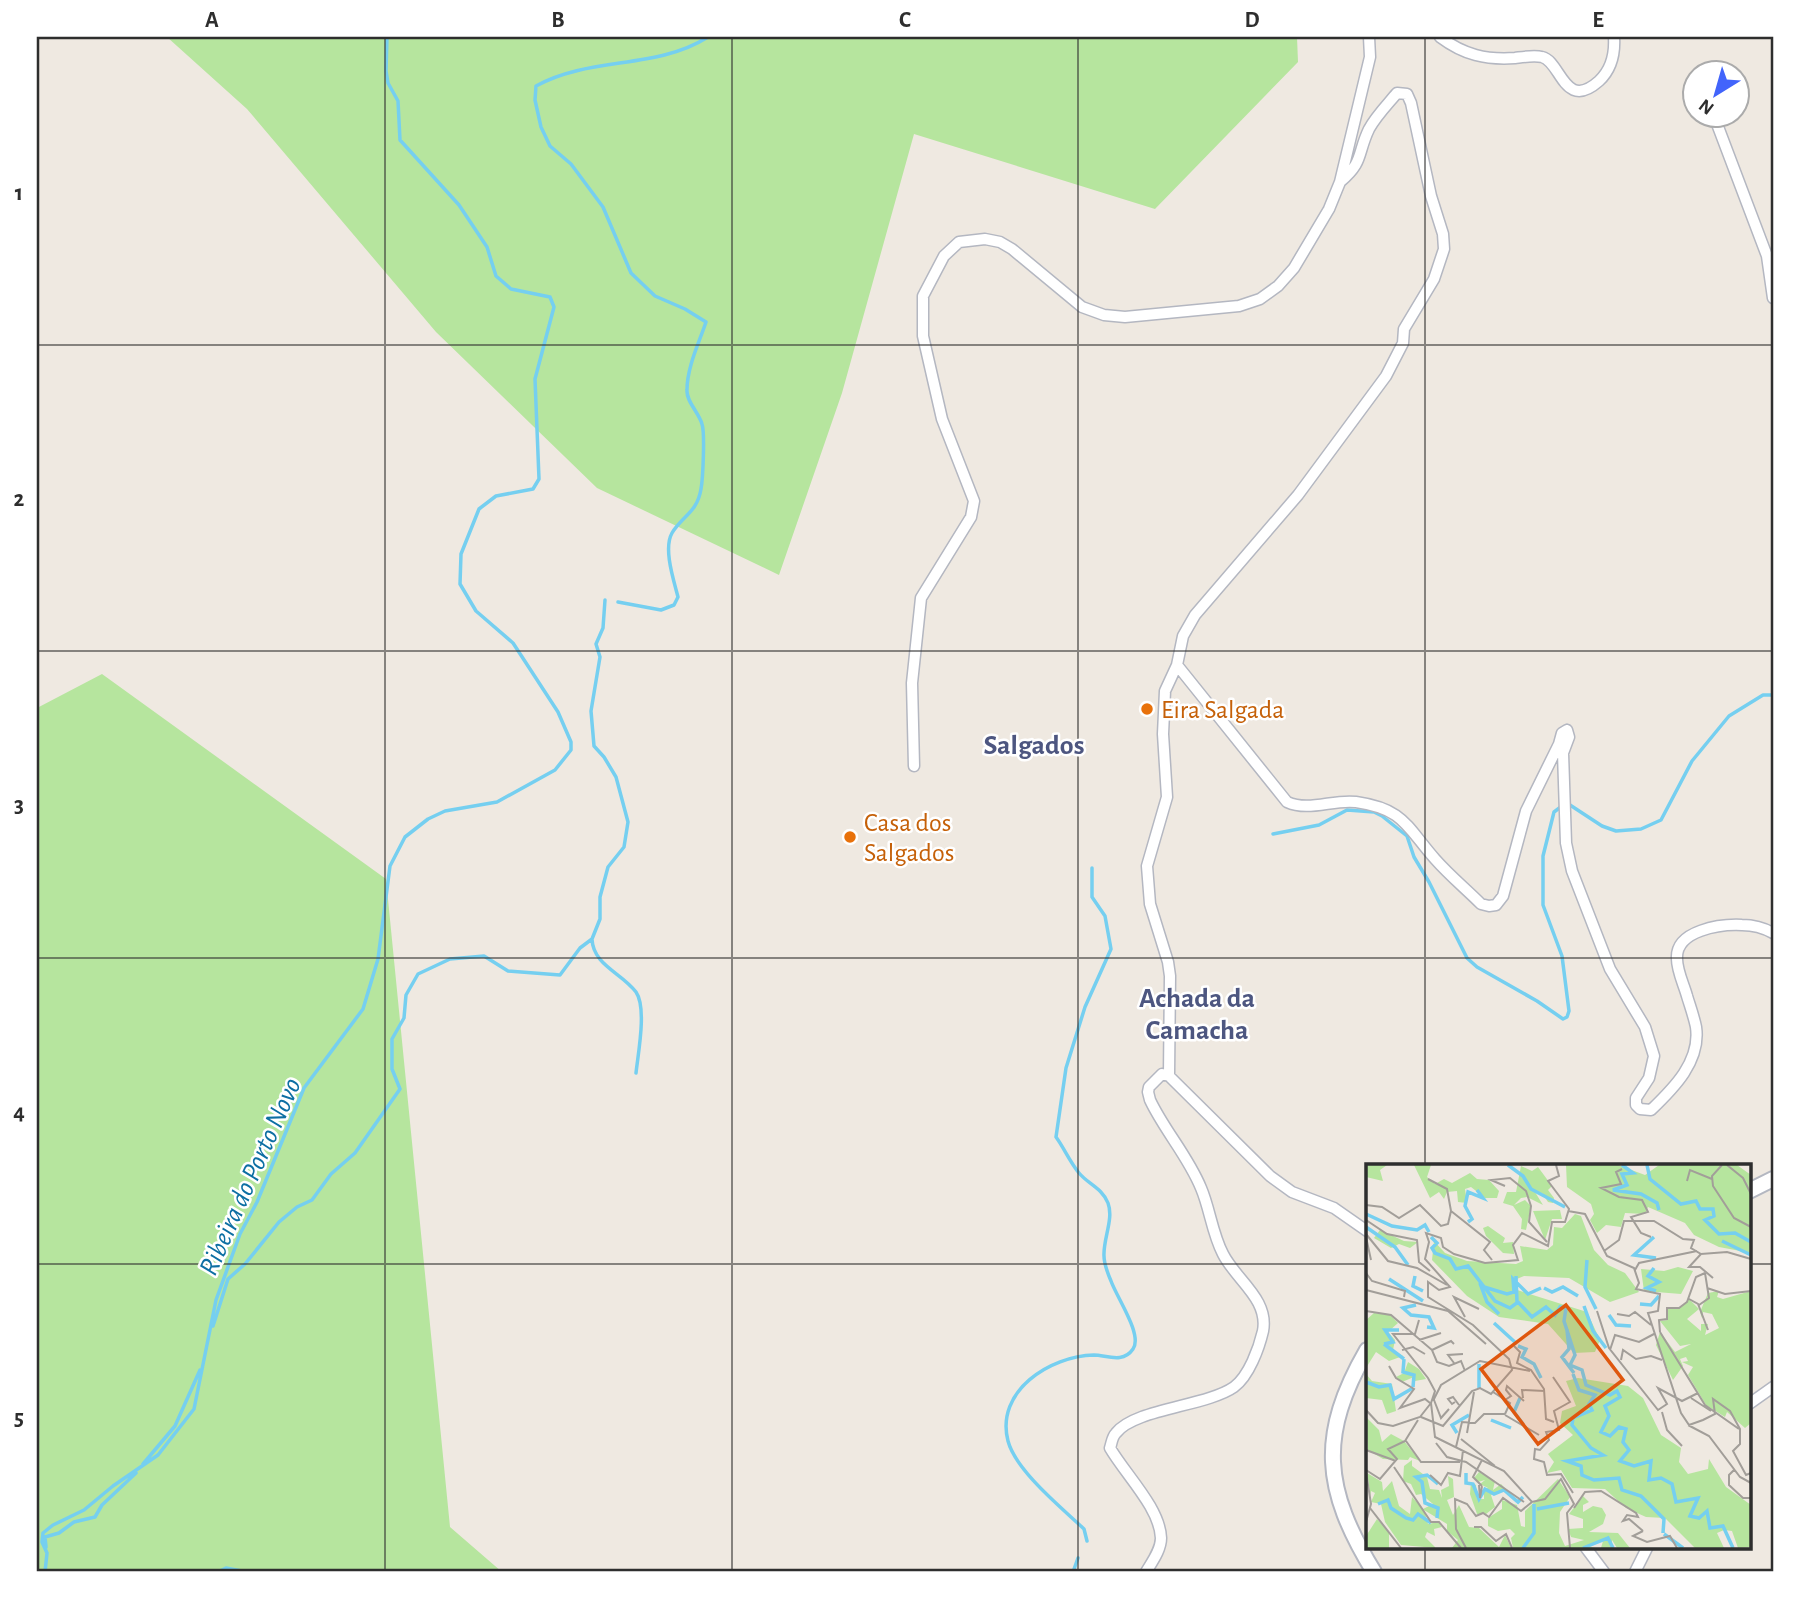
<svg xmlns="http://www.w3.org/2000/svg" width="1810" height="1609" font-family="'Alegreya Sans',sans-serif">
	<rect width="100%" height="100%" fill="#efe9e1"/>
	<path fill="#b6e59e" d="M167,37H1297L1298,62L1155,209L914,134L842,393L779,575L597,488L436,332L247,109Z
		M102,674L386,879L450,1527L502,1572H37V708Z"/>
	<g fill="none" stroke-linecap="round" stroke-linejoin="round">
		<path stroke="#75cff0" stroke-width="3.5" d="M618,602L661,610L674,605L678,597C674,581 663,549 672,533C682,516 697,513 701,489C703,478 705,433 702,424C699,413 686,401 687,390C687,367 699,343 706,322L685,309L655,296L631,273L603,207L571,164L550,146L541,127L535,100L536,86C590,56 656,70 708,37
			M1570,805L1602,826L1616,831L1641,829L1661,820L1692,761L1729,716L1763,695H1773
			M1273,834L1319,825L1347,810L1374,812L1382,816L1407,836L1414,857L1429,882L1467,958L1477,967L1537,1001L1563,1019L1567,1017L1569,1011L1562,956L1543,905V856L1554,812L1562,806
			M592,939C593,965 622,973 636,992C647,1008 638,1054 636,1073
			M213,1326L228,1279L245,1264L279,1222L297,1207L312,1200L331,1174L355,1153L400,1089L392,1069V1039L404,1018L406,995L418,974L450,959L484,956L508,971L560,975L580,948L592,939L600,919V897L608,867L624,847L628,822L616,777L604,757L594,746L591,711L600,657L596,644L603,628L605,600
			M143,1464L175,1426L200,1370
			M1087,1541L1084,1529C1062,1508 1016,1471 1008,1441C995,1391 1050,1356 1094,1355C1106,1355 1123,1364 1133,1349C1143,1335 1117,1298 1111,1281C1108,1274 1104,1263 1104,1256C1103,1239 1114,1219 1108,1203C1102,1188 1088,1184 1079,1173C1070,1162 1064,1148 1056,1137L1066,1068L1085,1007L1111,949L1105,916L1092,897V868
			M46,1547L45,1537L59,1533L74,1522L95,1517L102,1505L136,1473
			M45,1572L47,1553L42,1542L43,1533L53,1525L84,1510L113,1486L158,1455L194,1409L216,1300L240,1234L257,1202L304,1088L363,1009L378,959L390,866L405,837L428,819L445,811L497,802L555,770L571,750V742L558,712L513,643L476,611L460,584L461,554L479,509L496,496L533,489L539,479L535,379L554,307L550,297L511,289L496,276L487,247L459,205L400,140L398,101L388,83L386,71L387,37
			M218,1572L226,1568L247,1572
			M1073,1572L1078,1558"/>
		<g stroke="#b4b7c1" stroke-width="13">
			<path id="minor" d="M1440,37C1464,55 1486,60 1515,58C1523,57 1534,55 1542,57C1561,61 1564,112 1599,81C1612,69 1615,53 1614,37
				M1714,116L1767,256L1773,298
				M1340,182C1364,162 1357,154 1369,129C1376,116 1387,105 1397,93L1407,94L1411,103L1431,196L1443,234L1444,249L1434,279L1404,329L1403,343L1386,376L1298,495L1195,615L1183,636L1177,665L1165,691L1163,734L1167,797L1147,866L1150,904L1168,962L1170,976L1169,1076L1270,1176L1292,1192L1334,1208L1367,1231
				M1177,665L1287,802C1309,812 1333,799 1356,802C1404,809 1406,826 1435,859C1449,875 1466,889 1481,904L1489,906L1496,905L1503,896L1526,811L1559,744L1562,733L1567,730
				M1567,730L1569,737L1563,753L1566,843L1572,871L1610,969L1645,1027L1654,1056L1649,1078L1636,1098V1105L1640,1109L1651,1110C1674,1088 1701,1061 1696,1027C1694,1017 1690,1006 1687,996C1684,985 1677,971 1677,959C1675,930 1721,924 1742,925C1753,925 1764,928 1773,933
				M914,766L912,683L921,598L971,517L974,501L942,419L923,336V296L944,256L959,242L985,239L1000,242L1012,249L1082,307L1104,315L1125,317L1239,306L1260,299L1278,286L1294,268L1329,209L1340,182L1370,57L1369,37
				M1749,1404L1773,1387
				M1586,1548L1604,1572
				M1146,1572C1152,1562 1161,1550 1161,1538C1160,1508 1125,1474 1110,1448C1112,1442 1112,1437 1116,1433C1134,1409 1207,1406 1234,1387C1249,1376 1259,1348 1263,1331C1269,1299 1236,1280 1223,1254C1212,1233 1210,1209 1201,1188C1188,1156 1164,1130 1150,1100L1148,1092L1149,1087L1162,1074L1169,1076
				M1635,1572L1647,1548"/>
		</g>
		<g stroke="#b4b7c1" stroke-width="18">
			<path id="secondary" d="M1749,1191L1773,1179
				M1367,1350C1318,1435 1323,1489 1374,1572"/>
		</g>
		<use href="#minor" stroke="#fff" stroke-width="10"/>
		<use href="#secondary" stroke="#fff" stroke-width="14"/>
	</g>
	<path fill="none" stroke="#2e2e2e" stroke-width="2" stroke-opacity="0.55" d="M385,37V1572M732,37V1572M1078,37V1572M1425,37V1166M37,345H1773M37,651H1773M37,958H1773M37,1264H1367M1749,1264H1773M1425,1548V1572"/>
	<g fill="#e8710a" stroke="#fff" stroke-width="2.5">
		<circle cx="1147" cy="709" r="7"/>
		<circle cx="850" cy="837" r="7"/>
	</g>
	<g text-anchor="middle" stroke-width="5" stroke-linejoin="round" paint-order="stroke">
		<g font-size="26" fill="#c56008" stroke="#fff" text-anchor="start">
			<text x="1161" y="718">Eira Salgada</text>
			<text x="864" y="831">Casa dos<tspan x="864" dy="30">Salgados</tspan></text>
		</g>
		<g font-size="28" font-weight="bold" fill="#4d5680" stroke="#fff">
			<text x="1034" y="754">Salgados</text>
			<text x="1197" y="1007">Achada da<tspan x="1197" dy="32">Camacha</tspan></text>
		</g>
		<g font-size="28" font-style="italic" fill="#0d6fa3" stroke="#fff">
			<text transform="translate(249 1176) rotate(-66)" y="10">Ribeira do Porto Novo</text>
		</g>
	</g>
	<g transform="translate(1366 1164)">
		<rect width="385" height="385" fill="#efe9e1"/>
		<path d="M0,1H21L14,6L17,17L0,13ZM48,1H65L61,13L69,20L78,15L86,19L104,9L111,15L123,16L133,27L131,34H119L105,23L99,25L101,39L92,38L91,27L81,28L78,35L73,28L64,34ZM200,1H252L279,11L293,1H371L385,11V89L353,83L328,71L319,59L282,43L279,50L259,49L255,63L240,61L231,69L224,56L228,50L225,40L201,23ZM155,2L166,7L172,3L186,22L182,26L188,34L187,39L182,38L176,29L169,28L177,41L161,33L155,34L148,41L159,36L165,42L160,66L155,65L156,55L147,42L137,39L141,28H150ZM194,46L196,55H186L179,76L167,47ZM209,50L215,52L228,86L242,101L259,109L273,128L244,138L203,114L158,112L146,117L148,125L221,148L234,176L229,188L208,189L182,160L133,153L101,132L66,96L68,77L79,89L101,97L150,100L157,97L154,82L181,86L187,81L188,63L196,64ZM122,62L139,74L137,79L147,78L148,90L137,89L120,72L117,64ZM14,66L38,77L52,78L44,84L33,80L25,84L8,74ZM312,103L327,107L315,130L278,127L275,105L298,107ZM353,127L351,133L357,135L385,127V259L379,264L361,248L359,253L340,241L322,211L327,203L316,198L322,197L320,193L314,195L317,202L307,216L290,181L294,168L309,188L325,180L314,182L294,157L302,156L301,144H313L323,135L333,145L321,155L335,167V160H342L339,171L353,164L346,150L337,148L336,154L334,148L342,129ZM8,149L24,151L32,159L22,168L29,176L27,186L37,192L23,197L10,188L0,204V156ZM42,198L53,205L60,215L49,217L48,213L36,218L30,213L38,209ZM0,210L6,217L26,220L30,247L21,250L16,236L0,234ZM212,214L262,222L277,234L295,271L315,284L313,298L322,310L342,305L343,295L360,323L385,341V383L372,384L366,367L358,366L351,369L358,384H329L299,354L280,353L260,344L239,325L206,324L195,306L181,309L188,298L182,290L207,271L194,259L196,247L210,242L200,217ZM0,253L13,266L16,278L25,270L38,277L54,297L44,293L42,296L17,295L2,286ZM46,296V302L61,313L64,325L73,326L76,334L75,326L83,322L82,312L87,315L88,333L81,336L87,351L93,341L103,363L113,364L133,383L139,371L145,384H86L92,376L81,367V360L58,346L62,360L72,358L76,363L68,365L69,372L61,368L59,373L70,384L35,381L19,358L15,340L5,338L9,329L5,327V333L1,309L16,318L17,327L26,317L33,342L44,350L46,333L57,345L67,340L55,330L50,331L45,320L37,317L38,302ZM113,308L129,317L127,326L135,320L140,325L125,331L129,343L120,350H111L104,330L105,318L110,321L111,335H118V324H122L114,320L119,316L112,318L108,314ZM192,315L204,333L194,348L193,369L199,382L218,376L205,373L202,365L217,364V355L203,350L217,332L223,338L217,341V348L227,342L236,344L240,351L237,360L223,368L252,369L264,384H251L246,376V384H235L237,377L221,382L229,384H147L145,374L149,370L144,365L132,367L122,362V354L136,345V336L151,341L155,362L159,363V347ZM11,355L23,368V384H0V372Z" fill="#b6e59e"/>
		<path fill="none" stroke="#75cff0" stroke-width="3.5" d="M142,1L157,12L165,25L199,43M256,1L267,9L256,10L261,21L247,26L275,30L291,39L293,46M281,1L284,15L315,40L330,37L334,45H347L348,52L339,56L353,70L369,69L385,78M0,50L26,62L51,66L59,61L63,68M102,58L106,55L99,42L102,28L117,34L111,26M0,63L29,83L42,101M65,73L71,79L66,84L69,89L84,95L90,105L102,102L129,137L144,144L152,138L166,153L180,143L189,151L194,143L200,144L198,157L209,191L204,201L216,206L220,221L244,231L251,227L254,233L239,242L243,252L235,268L244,272L253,263L260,265L257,278L263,286L254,297L268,302L285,297L283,316L295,314L306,320L310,338L332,334L324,352L333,354L341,347L344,364L357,362L367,384M288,73L268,91L290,94M356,77L385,91M221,96L219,123L230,145M288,104L282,112L293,118L281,124L290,127M49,112L47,122L57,127M150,112L151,138M23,115L57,137M178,124L186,128L197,123L212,132M274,140L285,141L293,132M50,141L37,144L45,151L63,153L68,164L61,163M218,142L227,167L240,184M133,150L121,138L115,122L141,130L148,128L147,115L162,130L175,124M243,151L250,161L265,162M128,159L151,180M201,166L203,185L196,193L208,209M18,180L27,178L19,166H33M18,180L38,195M152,182L160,185L156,193L168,200L175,214M38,195L37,208L48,211L47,223M113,200V224M207,210L213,226L229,231L223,240L226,246L207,254L206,261L225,284L237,291L201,297L215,302L216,311L228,316L253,314L256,326L275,332L298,355L297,369M0,218L13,223L24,221L28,235L47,224M154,234L148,248L157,260M125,256L145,264M91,269L86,261L103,251M100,309V319L107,320L113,335L119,325L128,330L138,326L152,338L157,333M12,340L22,336L25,344L40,354L47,356L52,350L65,359M171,345L203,339M71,354L72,344L59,339L56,318L50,313L61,311L72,320M298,370L317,384M157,384L168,369V340M217,384L242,374L247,384"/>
		<path fill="none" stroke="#a29e99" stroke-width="2" d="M356,1L346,12L347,22L368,54L385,63M361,1L377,14L385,30M256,5L250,8L255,20L235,24L253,33L276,36L282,48L265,53L275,69L285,73M62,15L81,25L85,47M321,17L324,6L346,15M139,22L125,16L144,14L160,27L165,42L163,58L181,78M0,41L16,43L33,54L54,41L75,62L82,60L85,47L124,78L118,86L126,96M202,47L219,50L241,92L268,104L273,119L270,125L294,130L292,147L282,149L315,249L323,261L337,256L349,250L347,235L364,247L374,265V280L367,287L380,311L385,309M0,56L21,70L51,76L53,98L64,107M0,70L22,97L51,104L81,121M0,73L5,96M238,87L253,76L258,57H288L317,75L328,76L325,84L335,90L361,88L385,95M335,90L323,103H334L347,114M269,106L273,99L331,87M0,109L6,117L39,127L38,133M341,124L359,130L385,127M0,126L82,147L120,180M323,135L332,140L342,166M333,141L343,134L339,109M0,147L25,151L66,186L71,198L83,202L95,197L99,207M231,147L243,184L292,246L301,240L292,224L316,237L332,229M251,150L263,152L269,148L285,161M99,153L88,133L113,145M53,156L49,170H27L62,214L69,227L65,239M294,168L339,241L373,265M294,168L293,156L301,155V144H313L321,138L330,113L339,109M53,176L75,169M148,182L154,188L151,199L165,206L178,225L180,255L188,258M36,186L47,183L59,190M66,186L85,177L88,180M244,186L249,171L273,178L288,170M255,196L257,186L270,195L285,192L296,196M88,199L82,191L97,190M23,202L30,214L48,225L34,244L59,235L64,239M187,213L204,238L188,247L193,266L180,268L183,276L174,286L169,285L168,295L178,298L181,311L195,310L207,329M127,228L144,239L139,250M157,234L156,226L179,227M325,234L345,247M68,236L75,254L83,245M139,236L145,232L140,226L141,222L158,237M67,237L75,221L114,197L164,207M89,238L86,240L82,235L87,233L93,241M65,239L69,273L138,307L166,338L179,335L195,315L208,340L201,349L204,384M0,246L12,259L27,262L54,253L65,239M296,248L301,266L316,282M139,251L173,271M55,253L77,262L106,227L114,224L125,230L146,206L143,195L107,161L62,133V118L73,126L84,123L59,95L63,78L60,69L75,74L77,83L88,90L119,99L152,96L147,81L156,69L182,82L186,58H199L203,45L182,17L193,12L190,1M322,261L343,272L374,313L385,319M101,269L108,228M95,275L129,302M39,277L52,256M40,277L55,298H94M70,279L81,293L100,298L158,338M90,283L96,258L109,259L118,250H139M0,286L30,297M28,303L65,358H73L95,384M369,305L363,311V321L377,334H385M0,306L14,315L31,295L22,285L39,277M0,308L5,340L0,358M64,311L75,321L82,309L94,312L97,286M113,321L114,334L116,322M116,322L107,313L116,296M4,344L35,384M208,344L219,328L235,327L270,349L272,353L261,351L257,357L263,355L277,367M108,363H115L130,377L140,370L146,384M277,367L267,372L281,378L304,372L311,384M100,384L90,365L89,335L101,340L110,352L117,349L123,353L137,334L155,347L166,338"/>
		<path fill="#df570e" fill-opacity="0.15" stroke="#df570e" stroke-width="3.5" d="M200,141L257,216L172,280L115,205Z"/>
		<rect width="385" height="385" fill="none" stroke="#2e2e2e" stroke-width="3.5"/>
	</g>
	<rect width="1810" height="1609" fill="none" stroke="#ffffff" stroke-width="77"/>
	<g transform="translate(1716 94) rotate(217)"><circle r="33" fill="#ffffff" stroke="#ababab" stroke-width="2"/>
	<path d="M0-5L12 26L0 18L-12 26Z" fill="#4264fb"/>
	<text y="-10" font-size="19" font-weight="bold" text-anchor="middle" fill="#2e2e2e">N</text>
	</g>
	<rect x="38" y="38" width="1734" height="1532" fill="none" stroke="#2e2e2e" stroke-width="2.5"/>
	<g font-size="23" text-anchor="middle" font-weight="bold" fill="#2e2e2e">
		<text x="212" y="27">A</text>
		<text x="558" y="27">B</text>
		<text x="905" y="27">C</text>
		<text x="1252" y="27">D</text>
		<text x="1598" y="27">E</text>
		<text x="19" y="200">1</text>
		<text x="19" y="506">2</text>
		<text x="19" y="812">3</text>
		<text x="19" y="1119">4</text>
		<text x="19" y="1425">5</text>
	</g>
</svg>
